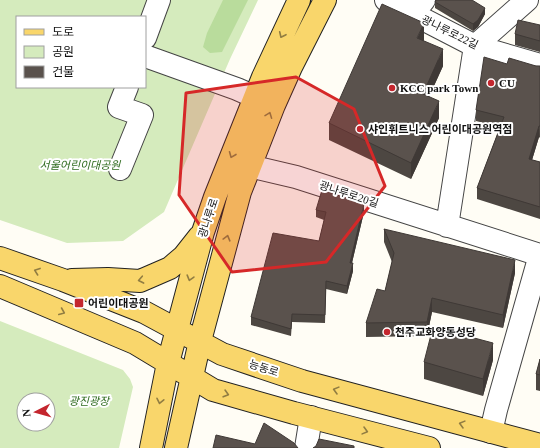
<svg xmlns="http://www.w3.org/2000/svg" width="540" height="448" font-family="'Times New Roman','Noto Sans KR',serif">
	<rect width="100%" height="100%" fill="#fffdf5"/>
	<path fill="#d5ebbd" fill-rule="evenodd" d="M0,0H258L230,59L164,212L123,241L67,243L0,220ZM17,17H145V87H17Z
		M0,321L123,370L130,379L133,387L119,448H0ZM24,400H48V424H24Z"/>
	<path fill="#b9dc9c" d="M223,0H248L222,52L210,53L203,47L207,33Z"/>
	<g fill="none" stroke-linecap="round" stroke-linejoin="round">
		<g stroke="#444" stroke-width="24">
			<path id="minor" d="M386,0L475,46L540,65
				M413,14L424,0
				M145,38L159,0
				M475,46L527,0
				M145,56L237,89L255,97
				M249,166L296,177L540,255
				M120,169L142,115L119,107L127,87
				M447,226L475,46
				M491,432L496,410L540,255
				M306,448L311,417"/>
		</g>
		<g stroke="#222" stroke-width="24">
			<path id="major" d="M0,258L63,280L144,312L222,354L302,381L540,445
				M72,280L108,279L140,281L170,268L184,256L199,237
				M0,286L135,343L213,390L294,413L429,448
				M151,448L168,363L203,232L215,197L263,77L299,0
				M176,448L200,341L240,192L274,105L291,67L325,0"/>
		</g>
		<use href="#minor" stroke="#fff" stroke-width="22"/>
		<use href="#major" stroke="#f9d66b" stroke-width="22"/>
	</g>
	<path fill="#4d4742" d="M435,2L485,14L478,27L473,31L435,8Z
		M540,25V52L515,45V34Z
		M424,40V41L443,66L429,97L439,118L411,179L329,140V123Z
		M507,64L540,66V138L539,137L532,160L540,162V219L477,199V188L500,127L476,121V110Z
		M316,210L364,212L352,263L353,271L347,294L326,289L325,323L292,322L291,336L251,325V317L319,241L324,220L316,217Z
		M384,229L515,273L503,328L432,312L427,336L366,337V323L385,291L392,262L384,242Z
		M540,359V391L536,390V374Z
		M493,360L483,396L424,379V362Z"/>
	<path fill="#3f3936" d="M485,8V14L478,27L473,31V24Z
		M424,23V40L417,54V38Z
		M443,49V66L423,110V94Z
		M439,101V118L411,179V163Z
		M539,126V137L529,170V159Z
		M364,204V212L350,271V263Z
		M515,260V273L503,328V315Z
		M353,263V271L347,294V286Z
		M432,298V312L427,336V322Z
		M493,343V360L483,396V379Z"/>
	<path fill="#5a524d" stroke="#3f3936" d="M436,0H472L485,8L478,20L473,24L435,2Z
		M382,4L424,23L417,38L443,49L423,94L439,101L411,163L329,123Z
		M518,20L540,25V41L515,34Z
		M484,57L507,64L509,58L536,66H540V126H539L529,159L540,162V207L477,188L504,117L476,110Z
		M322,190L364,204L350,263H353L347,286L326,281L325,315L292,314L291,329L251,317L273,233L319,241L326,212L316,210Z
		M384,229L515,260L503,315L432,298L427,322L366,323L377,289L385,291L394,253Z
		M433,327L493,343L483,379L424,362Z
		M540,359V375L536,374Z
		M264,423L294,443L298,448H213L216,435L255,444Z
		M319,439L354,446V448H313L316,446Z"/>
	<defs><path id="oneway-chevron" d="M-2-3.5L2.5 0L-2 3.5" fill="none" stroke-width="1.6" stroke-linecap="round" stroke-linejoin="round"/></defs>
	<g stroke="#917d42">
		<use href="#oneway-chevron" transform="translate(282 35) rotate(115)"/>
		<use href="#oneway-chevron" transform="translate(269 115) rotate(-69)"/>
		<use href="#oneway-chevron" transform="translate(232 155) rotate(112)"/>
		<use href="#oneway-chevron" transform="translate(227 238) rotate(-75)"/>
		<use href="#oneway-chevron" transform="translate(37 271) rotate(-160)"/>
		<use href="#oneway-chevron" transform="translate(190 278) rotate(106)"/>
		<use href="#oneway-chevron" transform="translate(141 280) rotate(169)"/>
		<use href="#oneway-chevron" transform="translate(62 312) rotate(23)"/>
		<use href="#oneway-chevron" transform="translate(336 390) rotate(-165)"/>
		<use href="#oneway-chevron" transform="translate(226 394) rotate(16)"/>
		<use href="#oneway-chevron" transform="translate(160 401) rotate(102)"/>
		<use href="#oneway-chevron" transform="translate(462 424) rotate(-165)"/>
		<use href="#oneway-chevron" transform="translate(365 431) rotate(15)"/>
	</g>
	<path fill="#d62828" fill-opacity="0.2" stroke="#d62828" stroke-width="3" stroke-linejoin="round" d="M296,77L354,109L385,186L326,262L232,272L179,195L186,93Z"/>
	<g fill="#c4262e" stroke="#fff" stroke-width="1.5">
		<circle cx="491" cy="83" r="4"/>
		<circle cx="392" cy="88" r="4"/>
		<circle cx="360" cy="129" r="4"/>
		<rect x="74" y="298" width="10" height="10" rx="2"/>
		<circle cx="387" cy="332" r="4"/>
	</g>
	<g text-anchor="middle" stroke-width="4" stroke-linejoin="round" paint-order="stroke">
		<g font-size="11" fill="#111" stroke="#fff">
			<text transform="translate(450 32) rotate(26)" y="4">광나루로22길</text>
			<text transform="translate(349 194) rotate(18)" y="4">광나루로20길</text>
			<text transform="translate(208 218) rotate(-72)" y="4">광나루로</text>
			<text transform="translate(264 368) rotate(18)" y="4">능동로</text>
		</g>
		<g font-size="11" font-weight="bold" fill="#111" stroke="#fff" text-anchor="start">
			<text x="499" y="87">CU</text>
			<text x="400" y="92">KCC park Town</text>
			<text x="368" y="133">샤인휘트니스 어린이대공원역점</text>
			<text x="88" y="307">어린이대공원</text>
			<text x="395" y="336">천주교화양동성당</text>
		</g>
		<g font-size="11" font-style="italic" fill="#2f6b1f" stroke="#fff">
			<text x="80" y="169">서울어린이대공원</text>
			<text x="89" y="405">광진광장</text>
		</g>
	</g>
	<rect x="16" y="16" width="130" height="72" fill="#ffffff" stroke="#a0a0a0"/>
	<rect x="24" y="29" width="20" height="6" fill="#f9d66b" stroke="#a0a0a0"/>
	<text x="52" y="36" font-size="12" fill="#111111">도로</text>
	<rect x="24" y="46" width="20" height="12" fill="#d5ebbd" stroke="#a0a0a0"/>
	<text x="52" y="56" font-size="12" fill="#111111">공원</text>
	<rect x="24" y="66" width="20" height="12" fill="#5a524d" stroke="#a0a0a0"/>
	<text x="52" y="76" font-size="12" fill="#111111">건물</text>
	<g transform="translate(36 412) rotate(264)"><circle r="19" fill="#ffffff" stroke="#a0a0a0"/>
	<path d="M0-3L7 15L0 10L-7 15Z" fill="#c4262e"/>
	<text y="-6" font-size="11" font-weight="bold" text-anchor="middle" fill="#111111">N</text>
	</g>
</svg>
